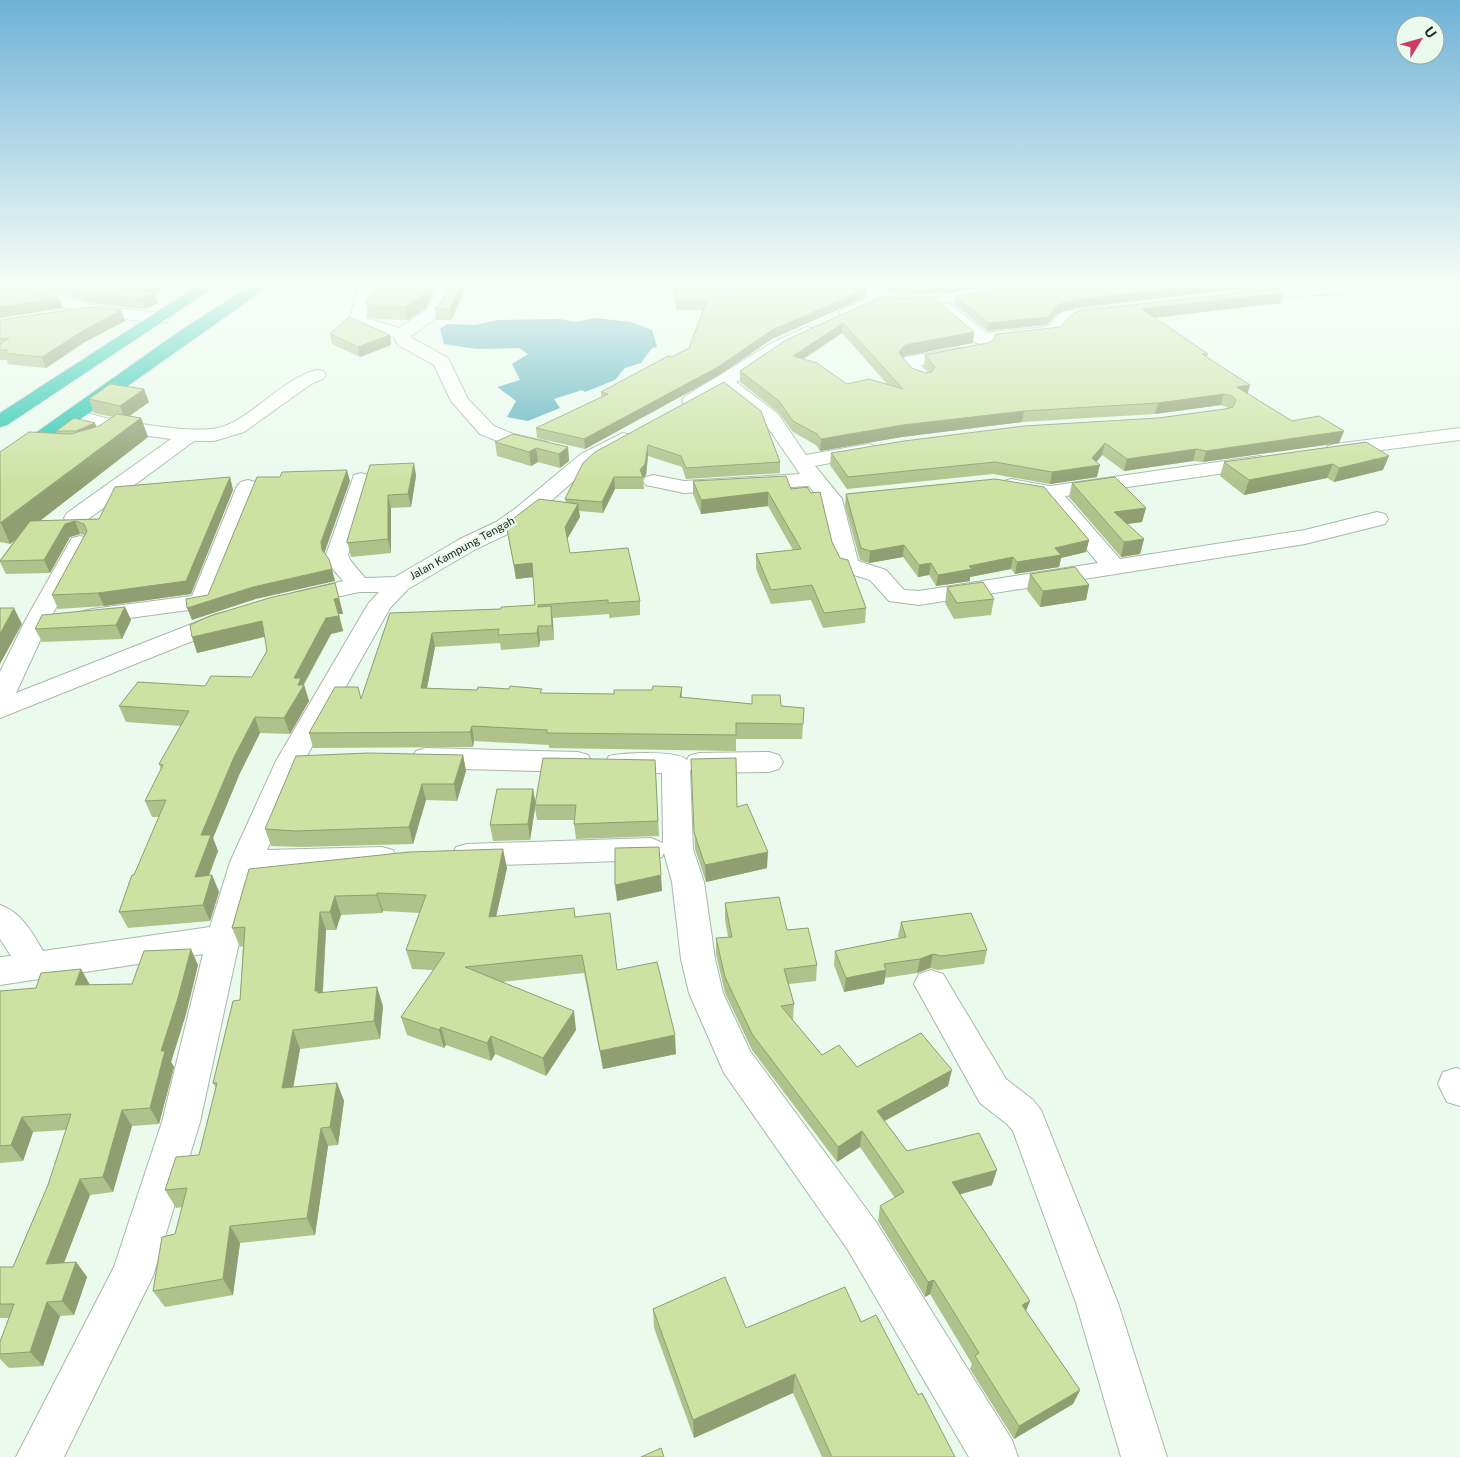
<svg xmlns="http://www.w3.org/2000/svg" width="1460" height="1457" font-family="'Public Sans',sans-serif">
	<rect width="100%" height="100%" fill="#eafaed"/>
	<path fill="#59b0bd" d="M595,318L631,322L652,330L657,347L652,348L641,363L625,368L615,380L585,392L582,390L554,399L560,408L528,421L507,417L516,401L497,387L520,380L512,364L528,354L519,348L476,349L444,344L440,329L447,324L476,325L497,320L560,319L574,322Z"/>
	<g fill="none" stroke-linecap="round" stroke-linejoin="round">
		<g stroke="#a8b7ab" stroke-width="2">
			<path id="minor" d="M5,284H22L97,306L161,313L167,314L169,318L167,322L161,323L96,316L13,293Z
				M360,284H376L366,318L399,328L427,309L440,284H456L440,315L411,336L412,338L448,358L468,399L494,426L513,434L548,442L551,446L548,450L541,452L500,442L480,434L451,401L434,365L398,345L394,337C380,334 357,333 349,320Z
				M636,284C651,284 712,280 720,292L712,297L644,289Z
				M763,284H784L782,287L764,295L756,290Z
				M829,284L875,286L888,299L886,302L853,316H841L839,313L841,310L869,298L865,294L823,292L821,289Z
				M1335,284H1414L1406,289L1246,300L1238,295L1246,290Z
				M1451,284H1460V289L1453,287Z
				M945,303L951,305L986,333L1047,327L1062,312L1068,311L1109,306L1117,311C1110,322 1086,316 1074,320C1065,324 1062,335 1052,337L982,344L976,343L939,311L937,308L939,305Z
				M806,327L812,328L814,332L812,336L736,382L778,414L806,455L868,444L875,446L878,450L875,454L815,466L842,499L858,561L886,570L904,590L919,591L1098,563L1043,497L1004,489L1000,485L1004,481L1011,479L1050,486L1260,456L1267,458L1270,462L1267,466L1260,468L1065,496L1120,559L1305,530L1377,512L1385,514L1388,519L1385,524L1305,544L919,605L889,601L870,580L841,571L837,566L833,555L820,500L809,486L684,493L646,485L643,481L646,477L653,475L684,481L800,474L764,422L723,390C711,397 699,409 684,405L682,401L684,397L770,344Z
				M960,348L966,349L969,353L966,357L921,365L932,378L929,382H917L900,363L905,357Z
				M317,370L323,371L326,375L323,379L311,384L244,432L214,441H194L83,523L75,525L67,523L64,518L67,513L171,439L107,430L65,420L62,416L65,412C78,409 93,415 106,418C135,423 184,432 212,429C248,425 279,379 317,370Z
				M1460,428V440L1335,456L1328,454L1325,450L1328,446L1335,444Z
				M623,433L630,435L633,439L630,443L595,462L532,518L512,532L476,549L408,589L390,608L304,761L267,850L382,847L393,850L397,858L393,866L382,869L258,873L240,938L200,1122L153,1276L64,1457H16L114,1267L162,1122L203,954L0,985V957L11,956L0,939V905C22,913 32,932 43,951L210,927L230,862L276,761L368,604L379,592H359L301,605L293,603L289,598L293,593L343,581L327,562L326,555L354,475L361,473L368,475L371,479L348,555L350,560L365,578L395,577L460,539L496,522L516,508L581,454Z
				M248,480L255,482L259,486L211,607L92,623L83,621L80,616L83,611L92,609L192,596L237,486L241,482Z
				M80,536L88,538L91,543L50,619L16,693L217,614L226,612L235,614L238,619L235,624L0,718V672L26,619L69,543L72,538Z
				M426,748L578,752L588,755L592,762L588,769L578,772L426,768L416,765L412,758L416,751Z
				M769,752L779,755L783,762L779,769L769,772L699,773L690,770L693,849L704,882L715,959L723,993L750,1051L876,1222L1012,1440L1018,1457H969L848,1250L724,1073L689,993L681,959L672,882L664,853L662,857L651,860L467,866L456,863L452,855L456,847L467,844L651,838L663,843L662,773H619L609,770L605,763L609,756C622,753 678,750 687,760L689,756L699,753Z
				M931,970L943,974L1006,1079L1033,1100L1041,1110L1118,1303L1167,1457H1121L1076,1303L1013,1131L1007,1124L980,1103L914,984L919,974Z
				M1456,1068L1460,1069V1106L1447,1102L1438,1084L1443,1072Z"/>
		</g>
		<g stroke="#d7d8d7" stroke-width="2">
			<path id="highway" d="M200,284H219L7,425L0,427V413Z
				M253,284H272L7,471L0,473V458L177,333Z"/>
		</g>
		<use href="#minor" fill="#fff" fill-rule="evenodd"/>
		<use href="#highway" fill="#25c6af" fill-rule="evenodd"/>
	</g>
	<path fill="#b0c28b" fill-rule="evenodd" d="M29,284H170L155,293L158,303L145,309L97,304Z
		M382,284H437V285L426,308L408,320L377,319L368,317L366,304Z
		M451,284H467V286L451,320H436L435,308L440,304Z
		M700,284H761L724,286Z
		M873,284H1006L945,293L900,295L890,293Z
		M1049,284H1255L1254,287L1075,308L1058,313L1046,325L987,331L954,304L955,296Z
		M675,286L724,291L866,289V297L772,339L718,376L585,449L537,438L536,428L601,397V392L689,348L704,310H676Z
		M1284,293L1281,303L1155,318L1208,354L1207,357L1248,394L1292,421L1344,431L1339,443L1203,462L1193,461L1124,471L1102,455L1096,462L1097,477L1050,484L993,474L847,489L830,465L831,453L1158,418L1225,409L1229,408L1221,405L1155,414L1022,422L902,437L820,451L816,445L793,432L779,413L740,382V371L883,296L974,332L973,343L904,356L902,357L912,368L926,373H929L924,366L925,355L988,343L1060,327ZM842,333L888,385L847,384L804,359Z
		M121,310L125,321L85,342L46,368L8,364L7,360H0V320Z
		M330,334L390,335L391,345L360,357L332,344Z
		M724,382L780,462V473L686,479L682,467L648,456L646,475L643,478L644,489H615L603,513L579,511L580,517L567,539L570,553L640,601V615L609,618V614L552,618L554,640L540,641L539,647L501,650L500,643L435,647L427,688L542,693L614,694L682,687V698L804,708L802,739H736V751L549,748V745L474,741L473,747L313,748L309,733L361,699L390,613L501,609L535,605L533,577L516,579L506,524L566,502L565,499Z
		M89,399L149,402L130,416L141,418L148,437L40,521L99,519L230,477L233,490L191,594L104,606L58,609L52,595L85,535L80,534L70,537L50,573L6,574L0,562V560L14,541L10,544L0,542V452L57,433L56,431L95,423L96,427L99,426L113,417L94,413Z
		M495,442L568,447L569,461L560,468L538,462L531,466L497,456Z
		M1366,442L1383,470L1334,482L1327,478L1244,495L1220,476L1224,462Z
		M414,463L416,476L411,507L391,508V553L351,557L347,541Z
		M693,481L791,489L832,542L866,608L865,623L823,628L811,600L771,604L756,569V554L793,550L768,506L701,514L693,494Z
		M1072,483L1142,522L1127,524L1144,539L1140,554L1121,557L1069,497Z
		M846,494L1089,540L1086,552L1061,558L1059,567L1015,574L1011,569L970,577V581L936,586L929,575L918,577L903,557L869,563L860,560L845,506Z
		M1030,574L1089,585L1086,600L1040,607L1027,590Z
		M335,583L343,614H339L343,631L331,634L304,685L309,701L290,734L260,733L240,773L213,838L218,851L209,876L212,875L219,892L210,921L128,928L119,912L159,817H152L145,801L161,769L159,764L181,726L126,722L119,706L205,686L252,677L267,651L265,637L197,653Z
		M947,587L994,599L991,615L954,619L945,603Z
		M125,607L131,620L122,639L42,642L35,629Z
		M463,755L466,771L457,801L426,800L413,844L302,847L271,846L265,829Z
		M691,759L737,807L767,868L706,882L695,849Z
		M655,760L659,836L576,839L574,824V820H537L535,808L530,840L493,841L490,825L533,789L535,802Z
		M507,868L496,916L575,917L617,970L676,1054L603,1069L584,973L502,982L576,1030L546,1076L495,1054L491,1061L446,1045L444,1048L407,1035L401,1017L433,970L412,969L406,950L420,913L383,911L382,913L341,915L336,930H326L323,993L383,1006L380,1039L300,1049L293,1087L337,1083L344,1101L338,1145L328,1146L315,1235L240,1243L233,1295L165,1307L153,1291L175,1234L183,1207L176,1208L165,1190L199,1155L216,1088L213,1083L240,1000L243,946L240,947L232,928L249,869Z
		M725,903L787,930L817,965L816,981L789,984L794,1004L793,1020L822,1055L857,1067L948,1086L885,1121L907,1151L992,1185L960,1194L1030,1301L1026,1311L1080,1390L1073,1404L1014,1439L970,1369L972,1364L930,1294L925,1297L878,1221L880,1206L895,1198L860,1147L837,1162L752,1050L725,993L716,954V938L728,937L725,919Z
		M901,922L987,950L984,964L938,970L930,968L917,973L885,978L884,984L844,992L834,965L835,951L899,938L898,936Z
		M198,965L186,1014L171,1062L174,1067L159,1124L132,1126L113,1192L90,1195L64,1263L76,1262L87,1277L74,1315L60,1316L43,1366L9,1368L0,1359V1342L9,1318H0V1267H13L48,1185L66,1130L33,1132L23,1161L0,1163V991L90,985L132,984Z
		M653,1309L746,1328L861,1322L918,1395L955,1457H822L793,1393L694,1438L654,1328Z"/>
	<path fill="#909e71" d="M150,284H170L155,293L158,303L145,309L139,290Z
		M429,284H437V285L426,308L408,320L406,307Z
		M461,284H467V286L451,320L450,309Z
		M950,284H1006L945,293L946,285Z
		M1211,284H1255L1254,287L1075,308L1058,313L1046,325L987,331L988,323L1076,300Z
		M866,289V297L772,339L718,376L585,449L584,439L772,330Z
		M1284,293L1281,303L1140,319L1142,309Z
		M59,298L63,308L0,318V307Z
		M121,310L125,321L85,342L46,368L42,357L81,332Z
		M843,323L842,333L792,366L793,356Z
		M974,332L973,343L904,356L898,363L899,352L905,345Z
		M390,335L391,345L360,357L358,347Z
		M1250,385L1247,396L1233,398L1237,387Z
		M144,389L149,402L125,419L120,406Z
		M1224,394L1221,405L1155,414L1158,403Z
		M1024,411L1022,422L902,437L820,451L821,439L903,425Z
		M141,418L148,437L10,544L1,523Z
		M95,423L97,430L79,438L76,431Z
		M1344,431L1339,443L1203,462L1206,451Z
		M1105,443L1102,455L1093,466L1100,465L1097,477L1050,484L1052,472L1092,458Z
		M648,445V456L646,475L643,478L640,470Z
		M568,447L569,461L560,468L559,454Z
		M536,448L538,462L531,466L529,452Z
		M1196,449L1193,461L1124,471L1127,459Z
		M1389,456L1383,470L1334,482L1339,468Z
		M414,463L416,476L411,507L408,494Z
		M1333,464L1327,478L1244,495L1249,480Z
		M347,470L350,481L324,554L322,550L321,542Z
		M230,477L233,490L191,594L104,606L98,593Z
		M614,477L615,489L603,513L602,502Z
		M768,492V506L701,514V500Z
		M388,495L391,508V553L388,539Z
		M578,504L580,517L566,541L565,527Z
		M1146,508L1142,522L1111,526L1114,512Z
		M75,521L80,534L70,537L50,573L44,560L65,524Z
		M1144,539L1140,554L1121,557L1124,542Z
		M1089,540L1086,552L1061,558L1059,567L1015,574L1017,562L1055,548Z
		M904,545L903,557L869,563L870,551Z
		M1013,557L1011,569L970,577V581L936,586L938,575L969,566Z
		M532,563L534,577L516,579L514,565Z
		M931,563L929,575L918,577L919,565Z
		M332,569L335,581L256,599L192,620L187,608L253,587Z
		M1089,585L1086,600L1040,607L1043,591Z
		M339,598L343,614H338L334,599Z
		M551,606L553,621L554,640L552,626Z
		M125,607L131,620L122,639L116,625Z
		M14,608L22,624L0,664V634Z
		M339,616L343,631L331,634L303,685H304L309,701L290,734L284,718L294,678L326,618Z
		M262,621L267,636L197,653L192,637Z
		M538,626L540,641L539,647L537,633Z
		M432,633L435,647L424,703L421,688Z
		M255,717L260,733L240,773L213,838L218,851L202,893L195,877L201,835L234,757Z
		M472,726L474,741L473,747L470,732Z
		M463,755L466,771L457,801L454,784Z
		M422,784L426,800L413,844L409,827Z
		M533,789L536,805H535V808L530,840L528,824Z
		M503,849L507,868L492,935L489,917Z
		M768,852L767,868L706,882L705,865Z
		M212,875L219,892L210,921L203,905Z
		M661,875L662,891L617,901L615,885Z
		M377,893L383,911L382,913L377,895Z
		M335,896L341,915L336,930L330,912Z
		M320,912L326,930L322,1001L315,991Z
		M191,949L198,965L186,1014L171,1062L174,1067L159,1124L150,1108L161,1051Z
		M933,954L930,968L917,973L920,959Z
		M81,969L90,985H75Z
		M886,970L884,984L844,992L846,978Z
		M377,987L383,1006L380,1039L374,1021Z
		M574,1011L576,1030L546,1076L543,1058Z
		M441,1027L446,1045L444,1048L439,1030Z
		M293,1030L300,1049L290,1106L282,1088Z
		M675,1035L676,1054L603,1069L600,1051Z
		M491,1036L495,1054L491,1061L487,1043Z
		M952,1070L948,1086L875,1126L877,1111Z
		M337,1083L344,1101L338,1145L330,1127Z
		M122,1110L132,1126L113,1192L103,1177Z
		M22,1117L33,1132L23,1161L11,1145Z
		M321,1128L328,1146L315,1235L307,1218Z
		M862,1131L860,1147L837,1162L838,1147Z
		M997,1170L992,1185L948,1198L952,1182Z
		M80,1179L90,1195L58,1278L46,1264Z
		M230,1226L240,1243L233,1295L223,1279Z
		M76,1262L87,1277L74,1315L62,1301Z
		M934,1280L930,1294L925,1297L928,1282Z
		M1030,1301L1024,1315L1022,1305Z
		M47,1302L60,1316L43,1366L30,1352Z
		M795,1374L793,1393L694,1438L693,1420Z
		M1080,1390L1073,1404L1014,1439L1019,1426Z"/>
	<path fill="#cde1a2" stroke="#909e71" fill-rule="evenodd" d="M0,284H8L59,298L0,307Z
		M59,284H150L139,290L155,293L142,299L94,294Z
		M382,284H429L423,295L406,307H375L366,304L368,297Z
		M451,284H461L450,309L435,308L440,304Z
		M889,284H950L901,287Z
		M1049,284H1211L1076,300L1059,304L1048,317L988,323L955,296Z
		M675,286L724,291L813,286L866,289L772,330L718,367L584,439L536,428L608,394L601,392L668,356L672,357L689,348L707,301L676,302Z
		M1278,289L1284,293L1142,309L1208,354H1202L1250,385L1237,387L1292,421L1319,416L1344,431L1206,451L1196,449L1127,459L1105,443L1092,458L1100,465L1052,472L995,462L848,477L831,453L904,441L1024,426L1158,418L1225,409L1233,407L1236,400L1232,396L1224,394L1158,403L1024,411L903,425L821,439L817,434L793,421L779,401L740,371L786,340L883,296L901,298L933,297L974,332L905,345L899,352L902,357L912,368L926,373L932,372L935,367L925,355L988,343L994,340L996,334L1060,327L1074,313L1079,311L1254,291ZM843,323L903,389L869,379L847,384L817,363L793,356Z
		M89,307L121,310L81,332L42,357L4,353L8,350H0V344L9,338L0,339V320Z
		M349,317L390,335L358,347L330,334Z
		M724,382L761,411L780,462L686,468L681,456L648,445L645,464L640,470L643,477H614L602,502L565,499L583,463L595,452Z
		M110,384L144,389L120,406L89,399Z
		M117,414L141,418L0,523V452L29,432L71,434L99,426Z
		M74,418L95,423L76,431H56Z
		M513,434L568,447L559,454L536,448L529,452L495,442Z
		M1366,442L1389,456L1339,468L1333,464L1249,480L1224,462Z
		M414,463L408,494L388,495V539L347,543V541L370,465Z
		M347,470L321,542L322,550L329,559L332,569L253,587L187,608L186,599L208,595L257,477H280L282,472Z
		M786,476L791,489L807,487L811,493L820,492L832,542L840,558L848,560L866,608L824,613L812,585L771,590L756,554L801,549L768,492L701,500L693,481Z
		M230,477L186,581L98,593L52,595L87,531L84,524L75,521L65,524L44,560L0,561L30,521L99,519L115,487Z
		M1115,477L1146,508L1114,512L1144,539L1124,542L1072,483Z
		M995,479L1044,487L1089,540L1055,548L1061,555L1017,562L1013,557L969,566L972,569L938,575L931,563L919,565L904,545L870,551L861,548L846,494Z
		M539,499L578,504L565,527L570,553L628,548L640,601L608,603V600L538,605V607L551,606L552,626H538L537,633L498,635L499,629L432,633L421,688L477,690L478,687L509,689L510,686L542,689L540,693L614,694V690H652L653,686L682,687L680,697L752,704V695H780L781,706L804,708L803,724L736,723V735L547,733V730L472,726L470,732L309,733L335,687H358L361,699L390,613L501,609V607L535,605L532,563L514,565L506,524Z
		M1075,567L1089,585L1043,591L1030,574Z
		M983,582L994,599L957,603L947,587Z
		M335,583L339,598L334,599L339,616L326,618L294,678H301L298,685H304L284,718L255,717L234,757L201,835H211L195,877L212,875L203,905L119,912L132,875H134L166,800L145,801L163,765L159,764L189,711L119,706L138,682L205,686L211,676L252,677L267,651L262,621L192,637L190,625L210,616L269,598Z
		M125,607L116,625L35,629L42,615Z
		M0,608H14L0,634Z
		M368,753L463,755L454,784H422L409,827L296,831L265,829L296,756Z
		M543,758L655,760L658,821L574,824L576,805H535Z
		M736,758L737,807L747,804L768,852L705,865L694,832L691,759Z
		M497,789H533L528,824L490,825Z
		M659,847L661,875L615,885V848Z
		M503,849L489,917L574,908L575,917L610,913L617,970L657,962L675,1035L600,1051L582,955L465,967L574,1011L543,1058L491,1036L487,1043L441,1027L439,1030L401,1017L445,953L406,950L426,895L377,893V895L335,896L330,912H320L315,991H318V993L377,987L374,1021L293,1030L282,1088L337,1083L330,1127L321,1128L307,1218L230,1226L223,1279L153,1291L162,1237L175,1234L187,1188L165,1190L176,1157L199,1155L217,1083H213L233,1001L240,1000L245,927L232,928L249,869L409,852Z
		M779,897L787,930L808,928L817,965L784,969L794,1004L781,1006L822,1055L839,1045L857,1067L921,1033L952,1070L877,1111L907,1151L979,1133L997,1170L952,1182L1030,1301L1022,1305L1080,1390L1019,1426L975,1356L979,1353L934,1280L928,1282L880,1206L904,1192L862,1131L838,1147L752,1034L725,977L716,938L732,937L725,903Z
		M971,913L987,950L941,956L933,954L920,959L884,964L886,970L846,978L835,951L906,937L901,922Z
		M191,949L178,998L161,1051H165L150,1108L122,1110L103,1177L80,1179L46,1264L76,1262L62,1301L47,1302L30,1352L0,1354V1342L14,1304H0V1267H13L48,1185L71,1114L22,1117L11,1145L0,1146V991L36,988L41,973L81,969L75,985L132,984L144,951Z
		M725,1277L746,1328L845,1287L861,1322L876,1315L918,1395L922,1393L955,1457H832L795,1374L693,1420L653,1309Z
		M661,1448L664,1457H641Z"/>
	<linearGradient id="sky" x2="0" y2="1"><stop stop-color="#6fb2d7"/><stop offset="0.58" stop-color="#f6fdf7"/><stop offset="1" stop-color="#f6fdf7" stop-opacity="0"/></linearGradient>
	<rect width="1460" height="488" fill="url(#sky)"/>
	<g text-anchor="middle" stroke-width="4.5" stroke-linejoin="round" paint-order="stroke">
		<g font-size="11" fill="#222823" stroke="#eafaed">
			<text transform="translate(462 548) rotate(-29)" y="4">Jalan Kampung Tengah</text>
		</g>
	</g>
	<g transform="translate(1420 40) rotate(53)"><circle r="24" fill="#eafaed" stroke="#9aa69c"/>
	<path d="M0-4L9 19L0 12L-9 19Z" fill="#cb3d66"/>
	<text y="-8" font-size="14" font-weight="bold" text-anchor="middle" fill="#222823">U</text>
	</g>
</svg>
